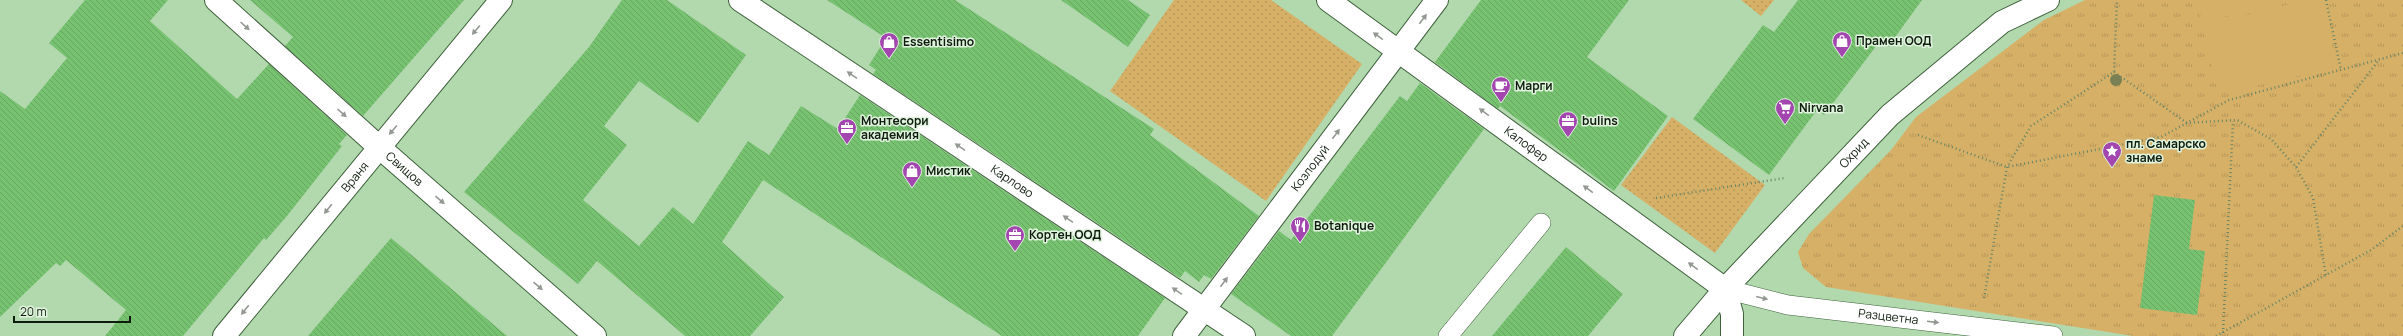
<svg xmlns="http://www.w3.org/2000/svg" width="2403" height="336" font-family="Manrope,sans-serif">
	<defs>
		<pattern id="grass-dots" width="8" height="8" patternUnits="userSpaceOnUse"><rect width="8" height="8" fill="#d6b067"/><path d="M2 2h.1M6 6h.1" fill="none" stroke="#b69758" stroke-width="1.8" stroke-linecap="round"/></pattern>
		<pattern id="park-tufts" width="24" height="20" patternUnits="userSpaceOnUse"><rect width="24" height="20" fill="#d6b067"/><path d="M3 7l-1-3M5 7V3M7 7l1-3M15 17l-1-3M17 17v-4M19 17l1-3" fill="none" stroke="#b69758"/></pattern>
		<pattern id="building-back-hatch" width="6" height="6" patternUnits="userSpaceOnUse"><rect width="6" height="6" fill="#77c271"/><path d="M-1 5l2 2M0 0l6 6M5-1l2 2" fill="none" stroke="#66a661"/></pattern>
	</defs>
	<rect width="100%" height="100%" fill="#b2d9ae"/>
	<path fill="url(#grass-dots)" d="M1174,0H1271L1362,64L1266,201L1110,91Z
		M1741,0H1774L1761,16Z
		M1672,117L1765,185L1715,253L1621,185Z"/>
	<path fill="url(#park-tufts)" d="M2085,0H2403V336H2133L1826,287L1803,268L1798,252L1809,234L1891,150L1916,117L2044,20Z"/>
	<path fill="#d6b067" d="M2197,0H2296L2202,22Z
		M2309,0H2321L2337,67L2219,94L2202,25Z"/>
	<path fill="url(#building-back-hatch)" d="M85,0H168L150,21L237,99L269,64L347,135L339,144L342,146L287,216L266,240L264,238L183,336H105L126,310L66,260L60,266L56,263L0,317V91L25,109L67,58L49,43Z
		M250,0H464L363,116L285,46L293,37Z
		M622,0H667L746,55L698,123L639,81L604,126L627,145L583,200L639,246L673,207L693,224L748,141L769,155L801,106L838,129L860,95L1165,298L1138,336H1002L763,180L722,242L784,297L750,336H685L597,261L578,284L464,192L589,47Z
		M827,0H955L1154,129L1150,135L1259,216L1211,279L1204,275L1199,282L1185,271L1180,278L873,74L876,70L869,65L886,38Z
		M1061,0H1128L1150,15L1128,47Z
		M1481,0H1629L1587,57L1668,116L1614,191L1500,106L1498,109L1435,62Z
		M1798,0H1922L1888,47L1880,41L1824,115L1817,110L1769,175L1693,119L1763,25L1774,32Z
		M1420,83L1484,129L1332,336H1291L1231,294L1279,231L1291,240L1400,96L1407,101Z
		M2154,195L2195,200L2189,249L2205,251L2197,315L2140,308Z
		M391,238L414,257L507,336H308Z
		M1566,247L1623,294L1588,336H1492Z"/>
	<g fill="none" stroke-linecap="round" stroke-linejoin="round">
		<g stroke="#3f613c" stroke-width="20">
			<g id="lane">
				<path id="s1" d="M1725,289L1788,305L2053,336"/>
				<path d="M1448,336L1541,223"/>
			</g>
		</g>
		<g stroke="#3f613c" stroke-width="24">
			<g id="street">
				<path id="s2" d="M216,0L379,147L595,336"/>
				<path id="s3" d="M740,0L1244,336"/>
				<path id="s4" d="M1328,0L1725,289L1732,314V336"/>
				<path id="s5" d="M224,336L501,0"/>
				<path id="s6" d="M1184,336L1437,0"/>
				<path id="s7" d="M1685,336L1725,289L1890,115L2002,22L2048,0"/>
			</g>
		</g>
		<path stroke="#688465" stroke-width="2.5" stroke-dasharray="1 3" stroke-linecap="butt" d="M2326,0L2341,70
			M2114,72L2187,123L2237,120L2271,139L2296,167L2313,198L2326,276
			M1918,135L2007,167L2161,137L2229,100L2403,53
			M2296,167L2379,60
			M1656,198L1785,178
			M1984,298L2007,167L2031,126L2114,72L2117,0
			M2223,333L2233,121
			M2216,336L2371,250L2403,226"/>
		<use href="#lane" stroke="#fff" stroke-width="19"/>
		<use href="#street" stroke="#fff" stroke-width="22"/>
	</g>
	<circle fill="#7a8054" cx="2116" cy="80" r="6"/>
	<defs><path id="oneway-solid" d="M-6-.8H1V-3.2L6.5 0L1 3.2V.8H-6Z"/></defs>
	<g fill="#939992">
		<use href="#oneway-solid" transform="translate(1423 19) rotate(-53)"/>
		<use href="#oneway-solid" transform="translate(245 26) rotate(42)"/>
		<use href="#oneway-solid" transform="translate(476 30) rotate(130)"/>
		<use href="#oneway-solid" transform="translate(1378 36) rotate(-144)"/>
		<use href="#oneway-solid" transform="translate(852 75) rotate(-146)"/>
		<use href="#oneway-solid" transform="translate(1484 112) rotate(-144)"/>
		<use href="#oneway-solid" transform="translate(342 113) rotate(42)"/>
		<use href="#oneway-solid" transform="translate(393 130) rotate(130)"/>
		<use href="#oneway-solid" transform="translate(1336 134) rotate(-53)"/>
		<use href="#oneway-solid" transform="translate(960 147) rotate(-146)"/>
		<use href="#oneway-solid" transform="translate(1588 189) rotate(-144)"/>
		<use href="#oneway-solid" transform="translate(440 200) rotate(41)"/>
		<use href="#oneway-solid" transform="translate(328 209) rotate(129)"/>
		<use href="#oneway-solid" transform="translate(1068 219) rotate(-146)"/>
		<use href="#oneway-solid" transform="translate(1693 266) rotate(-144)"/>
		<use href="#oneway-solid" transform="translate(1224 282) rotate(-53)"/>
		<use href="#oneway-solid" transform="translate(538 286) rotate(41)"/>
		<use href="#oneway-solid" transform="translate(1177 291) rotate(-146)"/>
		<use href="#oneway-solid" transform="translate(1762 298) rotate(14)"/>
		<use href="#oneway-solid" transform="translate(245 310) rotate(129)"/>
		<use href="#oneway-solid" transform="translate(1933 322) rotate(7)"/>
	</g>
	<defs>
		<g id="shop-pin" transform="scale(1)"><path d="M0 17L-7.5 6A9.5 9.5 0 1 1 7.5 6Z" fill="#a346b0" stroke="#e0f4de"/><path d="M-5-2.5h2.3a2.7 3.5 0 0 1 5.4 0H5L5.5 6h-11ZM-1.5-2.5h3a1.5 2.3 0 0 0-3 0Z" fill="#fff"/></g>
		<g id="cafe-pin" transform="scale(1)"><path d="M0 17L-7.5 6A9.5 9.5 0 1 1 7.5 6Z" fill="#a346b0" stroke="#e0f4de"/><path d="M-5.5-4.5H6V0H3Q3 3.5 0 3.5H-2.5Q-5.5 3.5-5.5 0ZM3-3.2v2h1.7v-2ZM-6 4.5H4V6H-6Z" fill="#fff"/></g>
		<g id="supermarket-pin" transform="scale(1)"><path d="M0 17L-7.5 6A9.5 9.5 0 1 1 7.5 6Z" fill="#a346b0" stroke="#e0f4de"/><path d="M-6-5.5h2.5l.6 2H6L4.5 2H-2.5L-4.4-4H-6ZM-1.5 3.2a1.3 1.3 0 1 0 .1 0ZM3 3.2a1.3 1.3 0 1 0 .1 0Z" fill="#fff"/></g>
		<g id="office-pin" transform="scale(1)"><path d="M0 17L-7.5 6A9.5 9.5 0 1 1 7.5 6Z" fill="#a346b0" stroke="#e0f4de"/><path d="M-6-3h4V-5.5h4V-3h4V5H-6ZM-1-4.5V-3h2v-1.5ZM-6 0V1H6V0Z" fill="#fff"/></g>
		<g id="sight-pin" transform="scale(1)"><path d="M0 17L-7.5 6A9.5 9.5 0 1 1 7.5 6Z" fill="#a346b0" stroke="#e0f4de"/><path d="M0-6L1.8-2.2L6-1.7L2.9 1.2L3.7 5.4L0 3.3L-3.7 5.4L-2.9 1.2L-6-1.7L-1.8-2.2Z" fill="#fff"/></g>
		<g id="restaurant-pin" transform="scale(1)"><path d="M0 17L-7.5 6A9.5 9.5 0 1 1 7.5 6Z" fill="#a346b0" stroke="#e0f4de"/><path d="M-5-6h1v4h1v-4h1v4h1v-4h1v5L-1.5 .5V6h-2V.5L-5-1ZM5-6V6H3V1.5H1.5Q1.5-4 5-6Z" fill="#fff"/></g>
	</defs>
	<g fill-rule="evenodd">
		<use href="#shop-pin" x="1842" y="41"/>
		<use href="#shop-pin" x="889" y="42"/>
		<use href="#cafe-pin" x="1501" y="86"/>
		<use href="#supermarket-pin" x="1785" y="108"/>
		<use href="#office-pin" x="1568" y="121"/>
		<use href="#office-pin" x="847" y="128"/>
		<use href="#sight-pin" x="2112" y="151"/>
		<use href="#shop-pin" x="912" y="171"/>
		<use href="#restaurant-pin" x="1300" y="226"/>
		<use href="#office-pin" x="1015" y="235"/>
	</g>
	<g text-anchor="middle" stroke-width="3" stroke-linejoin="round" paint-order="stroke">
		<g font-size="12" font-weight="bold" fill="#0e1c0d" stroke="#e0f4de" text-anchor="start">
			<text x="1856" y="45">Прамен ООД</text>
			<text x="903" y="46">Essentisimo</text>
			<text x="1515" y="90">Марги</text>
			<text x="1799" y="112">Nirvana</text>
			<text x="861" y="125">Монтесори<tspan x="861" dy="14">академия</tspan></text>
			<text x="1582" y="125">bulins</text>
			<text x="2126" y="148">пл. Самарско<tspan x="2126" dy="14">знаме</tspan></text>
			<text x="926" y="175">Мистик</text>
			<text x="1314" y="230">Botanique</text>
			<text x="1029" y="239">Кортен ООД</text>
		</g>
		<g font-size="12" fill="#0e1c0d" stroke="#e0f4de">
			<text dy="4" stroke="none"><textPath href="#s4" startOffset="245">Калофер</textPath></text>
			<text dy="4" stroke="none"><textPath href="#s7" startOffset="249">Охрид</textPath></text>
			<text dy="4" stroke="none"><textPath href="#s6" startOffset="210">Козлодуй</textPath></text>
			<text dy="4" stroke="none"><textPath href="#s2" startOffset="253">Свищов</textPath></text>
			<text dy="4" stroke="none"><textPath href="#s5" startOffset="206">Враня</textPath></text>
			<text dy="4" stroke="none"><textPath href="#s3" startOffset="327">Карлово</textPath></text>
			<text dy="4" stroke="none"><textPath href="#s1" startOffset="166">Разцветна</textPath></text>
		</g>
	</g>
	<path d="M14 316v6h116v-6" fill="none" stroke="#0e1c0d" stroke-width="2"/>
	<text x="20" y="316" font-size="12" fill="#0e1c0d" stroke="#e0f4de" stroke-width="3" paint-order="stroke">20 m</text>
</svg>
